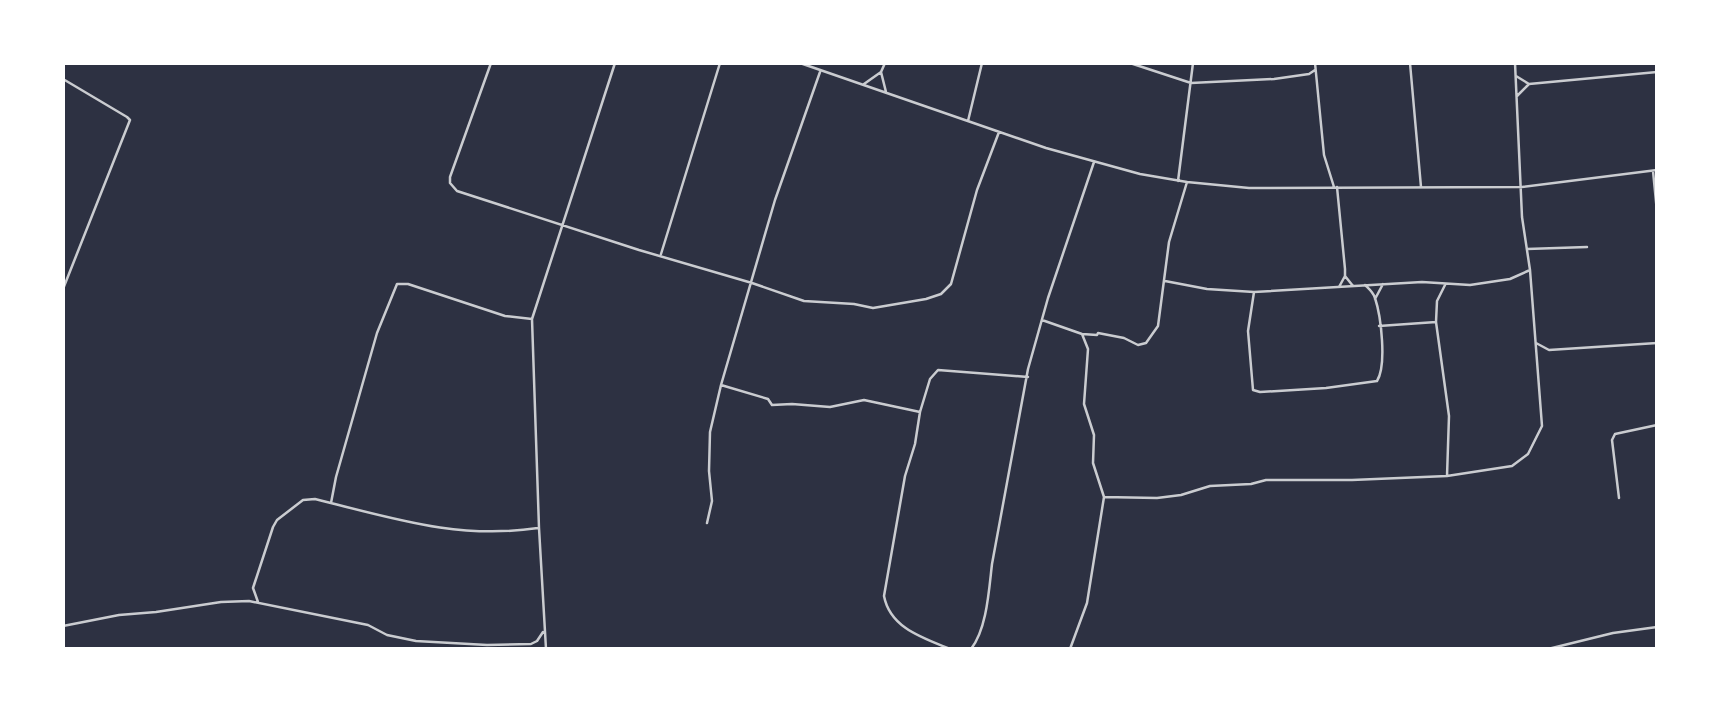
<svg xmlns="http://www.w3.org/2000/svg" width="1720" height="712" font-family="Arial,sans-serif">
	<rect width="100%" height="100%" fill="#2d3142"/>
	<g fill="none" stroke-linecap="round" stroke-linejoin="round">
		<path stroke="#caccd0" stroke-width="2.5" d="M491,63L450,177V183L457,191L639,250L752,283L804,301L854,304L873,308L926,299L941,294L951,284L977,190L999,132
			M800,63L1046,148L1140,174L1187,182L1249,188L1522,187L1657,170
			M1130,63L1191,83L1274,79L1309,74L1315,70
			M1315,63L1324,155L1334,187
			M1410,63L1421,187
			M881,72L886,92
			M1516,76L1529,84L1657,72
			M63,79L127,117L130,120L63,289
			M864,84L881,72L885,63
			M1517,96L1529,84
			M968,121L982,63
			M1653,171L1657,212
			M1178,181L1193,63
			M1337,187L1345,269V276L1339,287
			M1527,249L1587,247
			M661,254L720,63
			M1345,276L1353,286
			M1165,281L1207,289L1254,292L1422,282L1470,285L1510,279L1530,270
			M1254,292L1248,331L1253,390L1260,392L1326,388L1377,381C1387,365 1381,316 1375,298C1373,292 1369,289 1365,285
			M1375,299L1383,284
			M1042,320L1082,334L1097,335L1098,333L1124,338L1138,345L1146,343L1158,326L1169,242L1187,182
			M1436,322L1449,416L1447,476
			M1379,326L1436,322L1437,301L1445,285
			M1536,343L1549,350L1657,343
			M721,385L768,399L772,405L792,404L830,407L864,400L920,412
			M1104,497L1157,498L1181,495L1210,486L1251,484L1266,480H1352L1447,476L1512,466L1528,454L1542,426L1530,270L1522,217L1515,63
			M1619,498L1612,440L1615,434L1657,425
			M331,503L336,477L377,333L397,284H408L505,316L532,319
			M707,523L712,501L709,471L710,432L721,385L775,200L820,72
			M258,602L253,588L273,527L277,520L303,500L315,499C392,518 458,540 538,528
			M63,626L119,615L156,612L221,602L249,601L368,625L387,635L416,641L487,645L531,644L537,641L543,632
			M546,649L539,528L532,319L615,63
			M950,649C923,638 890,628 884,596L905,476L915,444L920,412L930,379L938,370L1028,377
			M971,649C987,629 989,589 992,564L1028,369L1048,298L1094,162
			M1070,649L1087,603L1104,497L1093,463L1094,435L1084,404L1088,349L1082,334
			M1548,649L1613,633L1657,627"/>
	</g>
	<rect width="1720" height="712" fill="none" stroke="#ffffff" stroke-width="130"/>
</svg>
